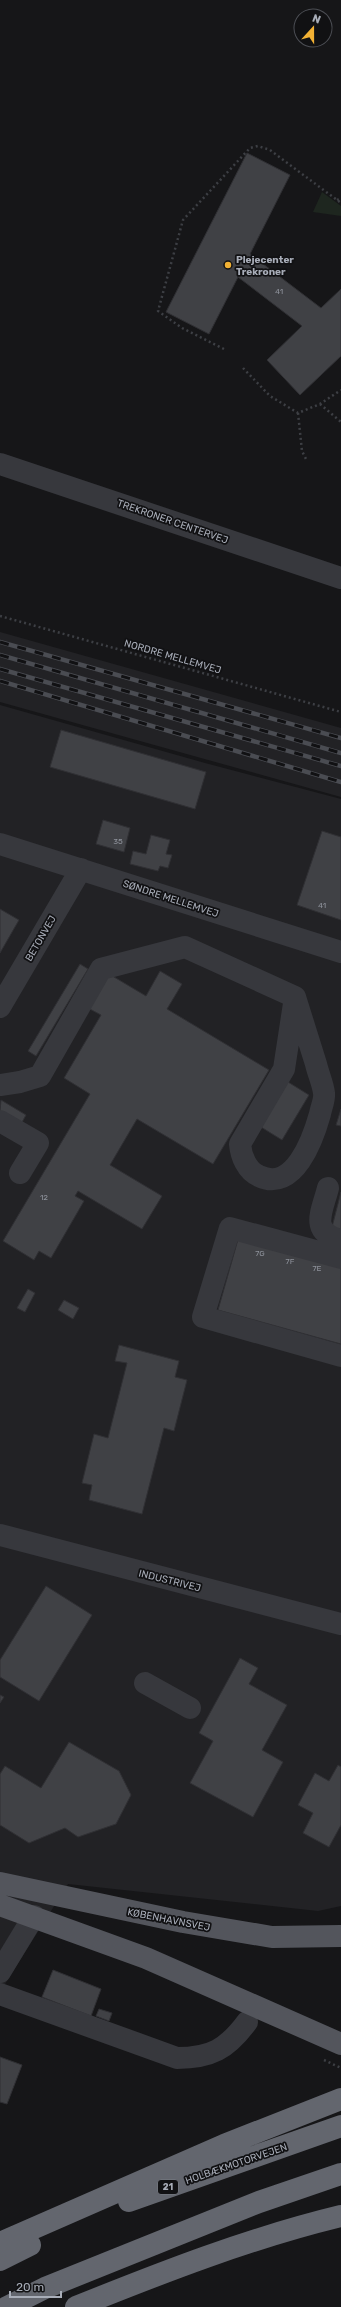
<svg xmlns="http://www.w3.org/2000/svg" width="341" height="2307" font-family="Rubik,sans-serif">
	<rect width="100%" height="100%" fill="#161618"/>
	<path fill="#222225" d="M0,632L341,728V797L0,702Z
		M0,705L205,763L341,799V1906L318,1911L68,1884L0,1992Z"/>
	<path fill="#1e261f" d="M322,192L341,206V216L313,212Z"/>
	<path fill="#404145" stroke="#303034" d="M247,153L290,175L250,254L321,308L341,289V356L300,395L267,360L302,326L238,277L209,334L166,312Z
		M61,730L206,772L195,809L50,767Z
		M103,820L130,828L124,852L96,844Z
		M322,831L341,837V920L297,905Z
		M151,835L170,840L166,854L172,855L168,868L160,866L158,871L130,864L133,851L146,854Z
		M0,909L19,920L0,953Z
		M80,964L88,969L36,1056L28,1051Z
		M160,971L182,984L167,1009L269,1070L213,1164L137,1119L110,1165L162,1196L142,1229L78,1191L75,1196L84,1201L51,1258L39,1251L34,1260L3,1241L90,1094L64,1078L101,1015L88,1008L109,974L146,996Z
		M288,1082L309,1095L282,1140L261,1127Z
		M1,1100L26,1115L21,1124L0,1111Z
		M341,1109V1126L336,1125Z
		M341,1192V1234L331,1231Z
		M239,1236L341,1264V1344L218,1310Z
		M28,1289L35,1293L25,1312L17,1308Z
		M64,1300L79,1308L73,1319L58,1310Z
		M119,1345L179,1361L175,1377L187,1380L174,1431L164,1428L142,1514L89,1500L92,1485L82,1483L94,1434L108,1438L127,1363L115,1361Z
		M46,1586L92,1615L39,1701L0,1677V1660Z
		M240,1658L258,1668L249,1684L287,1705L262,1750L283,1762L253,1817L190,1783L213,1741L199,1733Z
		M0,1695L4,1697L0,1703Z
		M69,1742L119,1771L131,1795L116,1824L78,1837L65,1828L29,1843L0,1825V1774L5,1766L41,1788Z
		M338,1765L341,1767V1825L329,1847L303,1833L313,1813L298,1805L315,1773L329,1781Z
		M53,1970L101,1989L91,2016L42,1997Z
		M99,2009L112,2013L109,2021L96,2016Z
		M0,2057L22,2065L7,2104L0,2102Z"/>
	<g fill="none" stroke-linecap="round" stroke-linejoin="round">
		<path stroke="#3d3f44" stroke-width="2.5" stroke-dasharray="2 3" stroke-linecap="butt" d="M337,200L341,198
			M224,349L182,328L158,311L183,220L250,148L258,146L270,150L341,203
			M243,368L270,396L298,413L320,404L341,390
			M320,404L341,422
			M298,413L302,451L306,459
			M0,616L341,712
			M324,2060L341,2068"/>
		<path stroke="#37383d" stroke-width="22" d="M0,464L341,578
			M0,844L341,952
			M0,1007L81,869
			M0,1085L20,1082L40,1076L101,969L185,947L295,997C302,1020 309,1042 316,1064C318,1073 323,1084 324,1093C325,1099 321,1108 320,1114C313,1139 294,1193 259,1176C247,1171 241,1156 240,1144L284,1069L295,997
			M0,1121L38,1143L20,1173
			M328,1188C322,1212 309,1232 341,1240
			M341,1258L230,1228L203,1317L341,1356
			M0,1535L341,1624
			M145,1683L190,1708
			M0,1972L34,1916
			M0,1994L177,2058C211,2058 227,2049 247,2022"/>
		<path stroke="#53555c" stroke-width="22" d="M0,1883L183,1922L272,1937L341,1936
			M0,1905L146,1958L341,2044"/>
		<path stroke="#63666e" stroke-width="22" d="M129,2201L341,2126
			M0,2243L224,2145L341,2099
			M0,2260L30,2245
			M7,2307L45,2288L259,2202L341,2174
			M76,2307C163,2272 250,2238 341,2216"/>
		<g stroke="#4a4c52" stroke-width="4.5">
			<path id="rail" d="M0,642L341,738
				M0,655L341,753
				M0,669L341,766
				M0,681L341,782"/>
		</g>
		<use href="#rail" stroke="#111113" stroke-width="3" stroke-dasharray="9" stroke-linecap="butt"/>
	</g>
	<circle fill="#f2b134" stroke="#111113" stroke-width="1.5" cx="228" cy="265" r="4"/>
	<g text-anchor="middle" stroke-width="3.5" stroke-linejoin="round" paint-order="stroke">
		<g font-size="8" fill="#8e929b">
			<text x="279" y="294">41</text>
			<text x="118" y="844">35</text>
			<text x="322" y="908">41</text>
			<text x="44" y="1200">12</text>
			<text x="260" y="1256">7G</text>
			<text x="290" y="1264">7F</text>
			<text x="317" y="1271">7E</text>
		</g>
		<rect fill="#111113" stroke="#7b7e86" stroke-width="1" x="158" y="2180" width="20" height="14" rx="3"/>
		<g font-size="9" font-weight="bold" fill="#a8adb8">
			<text x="168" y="2190">21</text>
		</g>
		<g font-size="10" font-weight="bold" fill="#a8adb8" stroke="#111113" text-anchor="start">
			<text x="236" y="263">Plejecenter<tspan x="236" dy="12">Trekroner</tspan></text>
		</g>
		<g font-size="10" fill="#a8adb8" stroke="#111113">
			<text transform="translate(173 521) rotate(19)" y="4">TREKRONER CENTERVEJ</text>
			<text transform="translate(173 656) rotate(16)" y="4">NORDRE MELLEMVEJ</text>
			<text transform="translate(171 898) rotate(18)" y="4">SØNDRE MELLEMVEJ</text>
			<text transform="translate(40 938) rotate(-60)" y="4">BETONVEJ</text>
			<text transform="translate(170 1580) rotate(14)" y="4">INDUSTRIVEJ</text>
			<text transform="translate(169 1919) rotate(11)" y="4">KØBENHAVNSVEJ</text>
			<text transform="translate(236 2163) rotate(-19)" y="4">HOLBÆKMOTORVEJEN</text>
		</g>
	</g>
	<g transform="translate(313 28) rotate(21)"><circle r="19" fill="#111113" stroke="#4d4f55"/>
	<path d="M0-3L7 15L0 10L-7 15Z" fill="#f2b134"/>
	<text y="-6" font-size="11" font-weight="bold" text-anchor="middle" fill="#a8adb8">N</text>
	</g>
	<path d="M10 2291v6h51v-6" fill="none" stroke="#a8adb8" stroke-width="2"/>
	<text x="16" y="2291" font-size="12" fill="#a8adb8" stroke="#111113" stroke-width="3" paint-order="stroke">20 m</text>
</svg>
